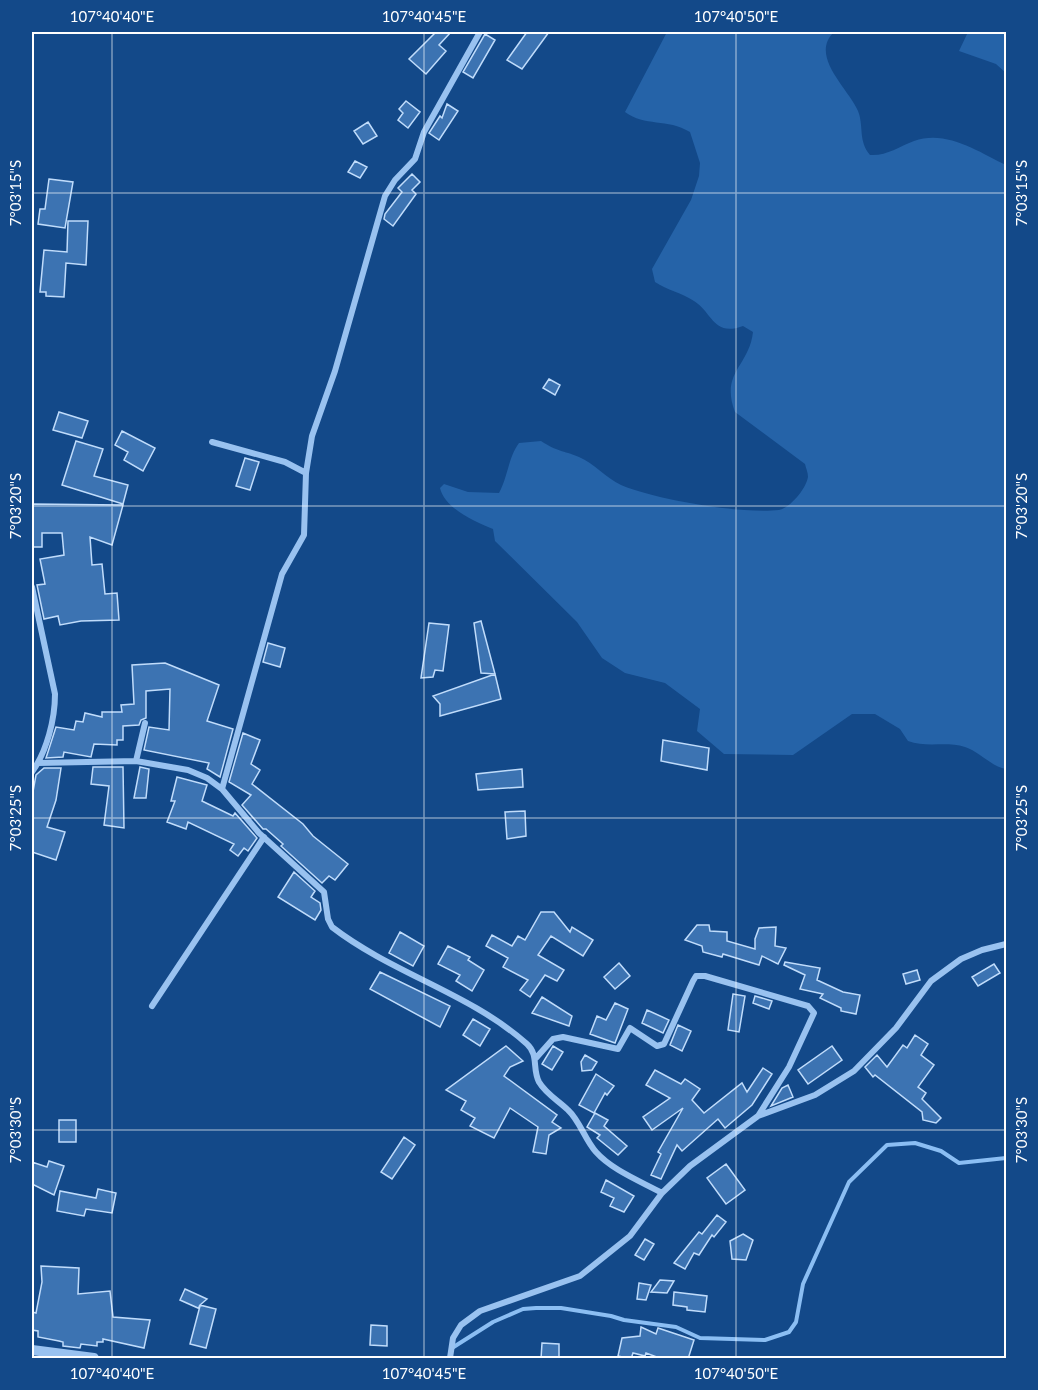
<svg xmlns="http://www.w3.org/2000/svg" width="1038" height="1390" font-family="Lato,sans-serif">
	<rect width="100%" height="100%" fill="#134989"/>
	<path fill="#2563a8" d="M667,32H834C809,56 848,88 858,111C864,126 858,141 870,155C887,156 898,147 914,141C946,129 979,152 1006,165V769C992,767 980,752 965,747C947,741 926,748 908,741L900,729L875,714H852L793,755L724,754L697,731L700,709L665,683L625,673L602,658L577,622L495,541L493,529C476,522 445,509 440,488L444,484L468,492L499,493C508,477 508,458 519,443L541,441C558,452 562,450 579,457C594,463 606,478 621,485C657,500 740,514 779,510C790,508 806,489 808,477C808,473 806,468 805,464L735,412C720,372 749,367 753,332L743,326C713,337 713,313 694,301C682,293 667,290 655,282L652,269L691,200L699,176L700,163L690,132C667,118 645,127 625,112Z
		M968,32H1006V73L996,64L959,51Z"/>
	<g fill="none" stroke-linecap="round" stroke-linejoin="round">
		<path stroke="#8bbef3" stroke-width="4" d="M452,1348L493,1322L523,1309L536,1308H561L611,1316L624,1320L676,1327L700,1338L765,1340L789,1332L796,1322L803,1284L849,1182L887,1145L915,1143L941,1151L959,1163L1006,1158"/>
	</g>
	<path fill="#3c73b2" stroke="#c0dcfb" stroke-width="1.5" d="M436,32H451L439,45L446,51L426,74L409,59Z
		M527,32H549L522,69L507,60Z
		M485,34L495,40L473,78L463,72Z
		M406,101L420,112L408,128L398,120L403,113L399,109Z
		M447,104L458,111L439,140L429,133L440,116L442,118Z
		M368,122L377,136L363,144L354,131Z
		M355,161L367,167L360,178L348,172Z
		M412,174L420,182L412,190L416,194L393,226L384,219L385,214L402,192L398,188Z
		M49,179L73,182L65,228L38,224L40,209H45Z
		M68,221H88L86,265L66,263L64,297L46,296V292H40L44,250L67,252Z
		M549,379L560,385L555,395L543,388Z
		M59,412L88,421L82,438L53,430Z
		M122,431L155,448L143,471L124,460L128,452L115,445Z
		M76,441L103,449L94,476L128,485L123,504L62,485Z
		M245,458L259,462L250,490L236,486Z
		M32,504L123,505L112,545L90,537L92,565L102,564L105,594L117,593L119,620L81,621L60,625L58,616L44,619L37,585L45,584L40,559L64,555L62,533H42V547H32Z
		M481,621L495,674L481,673L474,623Z
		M429,623L449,625L443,671L435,670L433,677L421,678Z
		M268,643L285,648L280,667L263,662Z
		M165,663L219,685L207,721L233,729L220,777L207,769L209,763L144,750L149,727L169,730L170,689L146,691V718L141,720L139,725L123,726V740H117V745L94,744L91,757L64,752L63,757L46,758L56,727L74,730L76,721L83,722L85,713L102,717V712H122L121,705L134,704L132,665Z
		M495,674L501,699L440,716V704L433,696Z
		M243,733L260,740L251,764L260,770L252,784L303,824L313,836L348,864L335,880L329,876L322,883L281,846L283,844L266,829H263L242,805L251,795L229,782Z
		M663,740L709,748L707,770L661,761Z
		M93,767H123L124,828L104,825L109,786L91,784Z
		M140,767L149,769L146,798H134Z
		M44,768H61L56,800L47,827L65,832L56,860L32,852V797L36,775Z
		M522,769L523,787L478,790L476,774Z
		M177,777L207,785L202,801L233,816L235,813L257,838L248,851L244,848L238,856L230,850L234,844L188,822L186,829L167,822L175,801H171Z
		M525,811L526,836L507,839L505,812Z
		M294,872L315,891L311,897L320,903L321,910L315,920L278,897Z
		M541,912H554L570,932L572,927L593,940L583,956L551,936L538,955L564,970L557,981L545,975L530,997L520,990L528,980L503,967L508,958L486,946L492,935L512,946L518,936L525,940Z
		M697,925H709L710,931L727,932V941L755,949V939L759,928L776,927L775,946L786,948L778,964L762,956L759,965L723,954L722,957L703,952L702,946L685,940Z
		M400,932L424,946L413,966L389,953Z
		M448,946L470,957L468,960L484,970L472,991L456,981L460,975L438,964Z
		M785,962L820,968L817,980L843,992L860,995L856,1014L841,1011V1008L820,998L823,994L800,989L805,975L784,965Z
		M619,963L630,976L615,989L604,977Z
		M994,964L1000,973L978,986L972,977Z
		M917,970L920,980L906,984L903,974Z
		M380,972L450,1006L440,1027L370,989Z
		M733,994L745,996L739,1032L728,1030Z
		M755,996L772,1001L769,1009L753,1003Z
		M542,997L572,1016L569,1026L532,1013Z
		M615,1003L628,1009L615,1043L590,1034L597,1016L606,1020Z
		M647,1010L669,1020L663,1033L642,1023Z
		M473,1019L490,1029L480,1046L463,1035Z
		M678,1025L691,1031L682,1051L670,1045Z
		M915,1035L928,1044L921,1055L934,1065L918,1087L926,1093L922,1099L941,1118L936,1123L923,1120L922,1112L875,1075L873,1077L865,1067L877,1055L887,1067L903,1045L907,1048Z
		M506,1046L523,1061L510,1067L504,1076L557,1115L552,1122L561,1128L549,1135L546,1154L533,1152L538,1127L510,1108L494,1138L470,1126L475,1118L461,1110L466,1101L446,1090Z
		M553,1046L563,1052L552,1070L542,1064Z
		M832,1046L842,1060L808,1084L798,1070Z
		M585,1055L597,1062L592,1070L582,1071L581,1062Z
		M763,1068L772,1074L752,1105L725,1128L718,1119L682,1151L677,1145L661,1179L651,1175L661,1154L658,1152L683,1108L652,1130L643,1117L670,1098L646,1085L655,1070L681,1084L685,1079L700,1089L692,1100L704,1113L742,1083L747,1092Z
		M596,1074L614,1086L607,1095L605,1093L594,1113L579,1105Z
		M788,1085L793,1097L771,1106L782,1088Z
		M595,1113L608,1120L604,1126L627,1146L618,1155L597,1138L600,1135L587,1127Z
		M59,1120H76V1142H59Z
		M404,1137L415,1145L392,1179L381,1172Z
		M49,1161L64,1166L54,1195L32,1184V1162L47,1167Z
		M726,1164L745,1190L726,1204L707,1178Z
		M606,1180L634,1196L624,1212L610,1206L614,1198L601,1192Z
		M98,1189L116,1193L112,1213L86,1209L84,1216L57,1211L60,1191L96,1198Z
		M717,1215L726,1222L714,1237L712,1235L699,1255L694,1253L685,1269L674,1263L699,1232L702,1234Z
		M743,1234L753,1240L746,1260L732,1259L730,1241Z
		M645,1239L654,1244L644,1260L635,1255Z
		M41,1266L79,1268L78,1294L110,1291L113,1317L150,1320L144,1348L103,1339V1342H97V1346L81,1344L80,1348L63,1346V1342L59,1341L38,1337V1331L32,1330V1312L36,1313L42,1282Z
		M660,1280L674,1281L667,1293L651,1292Z
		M639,1283L651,1285L646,1300L637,1299Z
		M185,1289L207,1299L200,1305L216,1309L206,1348L190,1344L200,1306L198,1308L180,1300Z
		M674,1292L707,1296L705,1312L687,1310V1307L673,1305Z
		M371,1325L387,1326V1346L370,1345Z
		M641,1327L656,1334L658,1328L694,1340L688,1359H662L646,1353L645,1356L633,1353L631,1359L618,1356L622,1338L640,1336Z
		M542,1343L559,1344V1359H541Z"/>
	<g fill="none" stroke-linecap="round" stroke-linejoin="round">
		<path stroke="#99c2f0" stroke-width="6" d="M212,442L285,462L306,473
			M32,587L55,694C55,719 47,751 32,772
			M136,761L145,723
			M38,763L136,761L188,770L207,778L222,789L259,833L324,892L328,919L332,927C393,974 470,993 527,1044C539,1055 532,1069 539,1082C546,1094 559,1101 568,1110C580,1121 585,1140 596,1152C612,1170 640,1181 662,1193
			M222,789L282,574L304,535L306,473L312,436L335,371L385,196L395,180L415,159L424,132L480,32
			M152,1006L264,837
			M536,1058L553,1039L563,1037L618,1049L630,1028L657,1046L664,1044L693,981L696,976H705L808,1006L814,1013L789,1067L758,1116
			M450,1358L453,1338L461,1325L480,1311L580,1276L630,1236L662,1193L690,1166L758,1116L815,1095L854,1071L896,1028L931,981L961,959L982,950L1006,944"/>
		<path stroke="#99c2f0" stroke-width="10" d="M32,1350L94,1358"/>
	</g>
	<path fill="none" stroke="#fff" stroke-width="1.5" stroke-opacity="0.45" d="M112,32V1358M424,32V1358M736,32V1358M32,193H1006M32,506H1006M32,818H1006M32,1130H1006"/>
	<rect width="1038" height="1390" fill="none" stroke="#134989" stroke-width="66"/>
	<rect x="33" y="33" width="972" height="1324" fill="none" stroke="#fff" stroke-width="2"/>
	<g font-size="15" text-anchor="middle" fill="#fff">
		<text x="112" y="22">107°40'40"E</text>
		<text x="424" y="22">107°40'45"E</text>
		<text x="736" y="22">107°40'50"E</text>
		<text transform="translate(16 193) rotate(-90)" y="5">7°03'15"S</text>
		<text transform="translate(1022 193) rotate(-90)" y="5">7°03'15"S</text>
		<text transform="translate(16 506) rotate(-90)" y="5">7°03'20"S</text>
		<text transform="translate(1022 506) rotate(-90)" y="5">7°03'20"S</text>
		<text transform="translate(16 818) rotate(-90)" y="5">7°03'25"S</text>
		<text transform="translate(1022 818) rotate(-90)" y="5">7°03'25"S</text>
		<text transform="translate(16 1130) rotate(-90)" y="5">7°03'30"S</text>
		<text transform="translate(1022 1130) rotate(-90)" y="5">7°03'30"S</text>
		<text x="112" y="1379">107°40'40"E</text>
		<text x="424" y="1379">107°40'45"E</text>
		<text x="736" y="1379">107°40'50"E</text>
	</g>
</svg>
